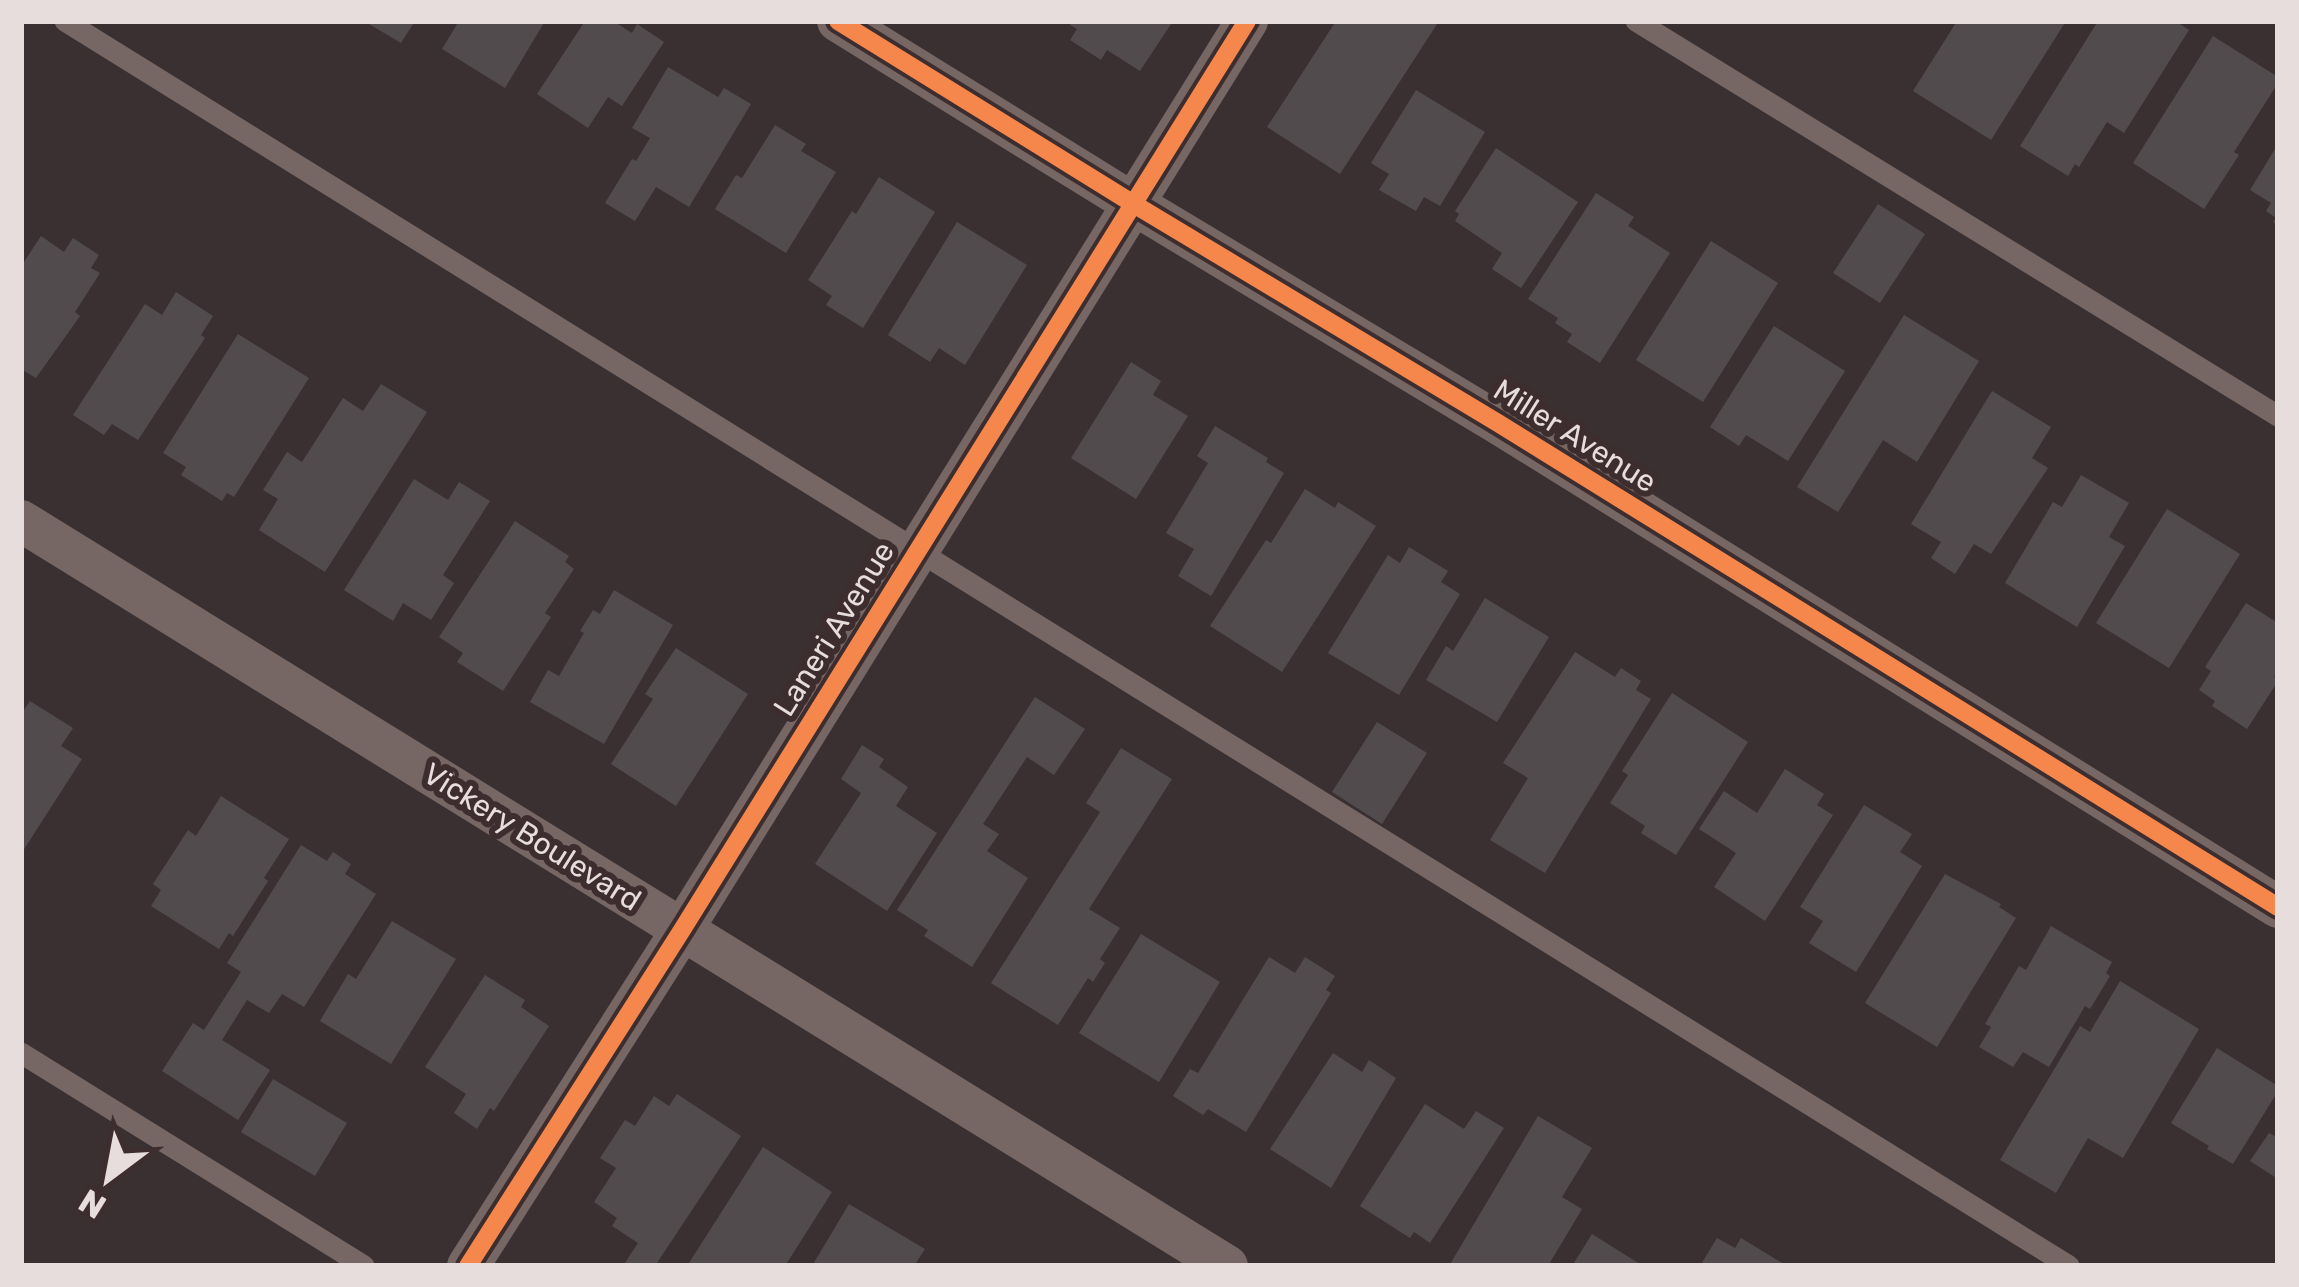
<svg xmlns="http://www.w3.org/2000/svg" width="2299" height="1287" font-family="Rubik,sans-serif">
	<rect width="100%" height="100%" fill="#3a3032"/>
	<path fill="#524b4e" d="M364,21H415L401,43Z
		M459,21H545L505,88L442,49Z
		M585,21L600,24L602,21H613L632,33L637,24L664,42L622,106L608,97L588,128L537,94Z
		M1073,21H1173L1140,71L1107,50L1101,60L1070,40L1077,29L1070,25Z
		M1336,21H1439L1340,174L1267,127Z
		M1957,21H2066L1991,140L1913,91Z
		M2098,21H2175L2189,30L2124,133L2107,122L2079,167L2075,164L2068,176L2020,146Z
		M2213,36L2278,77V83L2234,152L2239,155L2204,209L2133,163Z
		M668,67L718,97L724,88L751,104L689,207L656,187L635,221L605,203L632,159L636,161L650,138L632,128Z
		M1416,90L1485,132L1440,206L1424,197L1416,211L1379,190L1389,174L1371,163Z
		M775,125L806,144L801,151L836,172L786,253L715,209L736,175L742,178Z
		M2278,144V226L2273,222L2276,218L2266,211L2271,203L2250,190Z
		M1496,148L1578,202L1521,288L1492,269L1502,253L1455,221L1459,214L1455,211Z
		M879,177L935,212L863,328L826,305L832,296L808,280L852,211L856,214Z
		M1596,193L1634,217L1628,226L1670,253L1600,363L1567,342L1572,334L1555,323L1558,318L1528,299Z
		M1878,204L1925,234L1880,303L1833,273Z
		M957,222L1027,265L965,365L939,348L930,362L888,335Z
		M41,236L64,252L73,238L99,255L91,268L100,273L75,312L80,316L36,378L21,369V261L24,262Z
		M1711,241L1778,283L1703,402L1636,360Z
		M176,292L213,316L201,335L205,338L138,440L112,424L104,435L73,415L145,304L162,315Z
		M1904,315L1979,361L1917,462L1883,440L1838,512L1797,487Z
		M1774,326L1845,371L1788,461L1746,435L1739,446L1710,427Z
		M238,334L309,378L234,497L227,493L222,501L181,475L186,467L163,453Z
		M1131,362L1161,381L1153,395L1188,416L1136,499L1071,458Z
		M381,384L427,412L325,572L259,530L278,499L263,490L287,452L302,462L343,398L363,411Z
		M1992,391L2051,427L2032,458L2048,468L1991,554L1974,544L1955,574L1931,558L1941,542L1911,524Z
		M1215,426L1268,458L1266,462L1284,473L1211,596L1178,576L1194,549L1166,533L1208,463L1197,456Z
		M2081,475L2129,503L2109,537L2125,546L2077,627L2005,583L2053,502L2062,507Z
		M414,479L448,500L459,482L490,501L443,575L454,583L431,620L403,603L393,621L344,590Z
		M1305,489L1335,508L1338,502L1376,526L1282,672L1210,626L1266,540L1271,543Z
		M2167,509L2240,554L2169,668L2096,623Z
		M515,521L569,556L565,562L574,569L545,613L551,617L503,691L457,662L463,653L439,637Z
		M1409,547L1448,571L1441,582L1460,594L1399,695L1328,653L1388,555L1400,563Z
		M614,590L673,625L604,744L530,702L548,670L559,676L584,633L580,631L593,610L600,614Z
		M1485,598L1549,637L1497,722L1426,680L1446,646L1453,651Z
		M2246,603L2278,623V670L2274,677L2278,681L2247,729L2212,706L2215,701L2199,690L2211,671L2205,667Z
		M676,648L748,694L676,806L611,764L653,699L645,694Z
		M1575,652L1615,677L1621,668L1641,681L1636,690L1651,699L1545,873L1490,840L1528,778L1503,763Z
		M1672,693L1748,742L1676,855L1641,833L1645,826L1610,803L1628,775L1622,771Z
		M1035,697L1085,729L1054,775L1027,757L983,824L999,834L987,851L1028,878L972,967L924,936L928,930L897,910Z
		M30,701L73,728L61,746L82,759L21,854V714Z
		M1377,722L1427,753L1382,824L1332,792Z
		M862,745L884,759L879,767L908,787L896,806L937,833L887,911L815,864L861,793L841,779Z
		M1121,748L1172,779L1089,909L1120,928L1100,959L1105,963L1093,982L1088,978L1058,1025L991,983L1100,812L1086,803Z
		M1785,769L1824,794L1817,805L1833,815L1765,921L1714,887L1736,853L1699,829L1724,791L1757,813Z
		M221,796L289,839L264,878L268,881L233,936L229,933L219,949L151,906L161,890L153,884L188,830L196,836Z
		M1864,805L1912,834L1900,852L1922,866L1856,972L1809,943L1823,921L1800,907Z
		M301,845L327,861L333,852L351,864L345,874L376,894L304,1007L282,994L269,1013L247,1000L222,1040L270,1070L238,1120L162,1071L193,1023L204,1030L241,972L227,963Z
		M1945,874L2001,904L1999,907L2016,918L1937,1047L1865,1003Z
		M392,921L456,959L391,1064L320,1021L348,974L356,979Z
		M2051,926L2112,962L2106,973L2110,976L2090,1009L2085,1006L2049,1067L2023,1052L2013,1067L1979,1047L1991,1027L1985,1024L2019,966L2026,970Z
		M1141,934L1220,982L1159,1082L1079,1033Z
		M1269,957L1295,973L1305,957L1335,976L1326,990L1331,993L1246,1132L1208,1109L1203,1115L1173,1096L1190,1069L1198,1073Z
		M485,975L525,1000L521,1007L549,1026L494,1111L490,1108L477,1129L454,1113L466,1094L425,1067Z
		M2120,981L2199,1029L2123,1158L2088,1138L2056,1193L2000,1160L2080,1026L2090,1032Z
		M2217,1048L2278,1086V1091L2233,1164L2207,1149L2209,1146L2171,1123Z
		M1333,1053L1362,1072L1369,1060L1396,1078L1331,1188L1270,1149Z
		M273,1079L347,1123L315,1176L241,1132Z
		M677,1094L741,1136L655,1266H623L638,1243L612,1226L617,1218L594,1202L616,1168L600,1158L625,1120L635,1126L654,1096L669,1106Z
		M1425,1104L1464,1129L1476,1111L1504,1128L1430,1243L1414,1232L1410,1238L1360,1206Z
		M1538,1116L1592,1148L1562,1197L1582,1209L1548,1266H1449Z
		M2278,1131V1179L2250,1161L2269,1133L2275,1136Z
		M763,1147L832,1192L785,1266H687Z
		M849,1204L925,1249L914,1266H812Z
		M1592,1234L1643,1266H1572Z
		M1717,1238L1735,1248L1741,1238L1787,1266H1700Z"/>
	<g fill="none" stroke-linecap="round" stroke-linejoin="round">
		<path stroke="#766765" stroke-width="21" d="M65,21L2069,1266
			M1636,21L2278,416
			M21,1053L364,1266"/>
		<path stroke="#766765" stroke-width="42" d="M838,21L1132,203L1498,423L2278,907
			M21,521L1227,1266
			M468,1266L682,930L1247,21"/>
		<g stroke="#3d2d2f" stroke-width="26">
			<path id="cycleway" d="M838,21L1132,203L1498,423L2278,907
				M468,1266L682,930L1247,21"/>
		</g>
		<use href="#cycleway" stroke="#f5874c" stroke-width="18"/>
	</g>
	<g text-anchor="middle" stroke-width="12" stroke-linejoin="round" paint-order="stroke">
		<g font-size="30" fill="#e7dddd" stroke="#3d2d2f">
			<text transform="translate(1575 436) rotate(32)" y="10">Miller Avenue</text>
			<text transform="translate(834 629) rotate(-58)" y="10">Laneri Avenue</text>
			<text transform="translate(532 837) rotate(32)" y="10">Vickery Boulevard</text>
		</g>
	</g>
	<rect width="2299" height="1287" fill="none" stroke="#e7dddd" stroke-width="48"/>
	<g transform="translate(108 1179) rotate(212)" stroke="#3d2d2f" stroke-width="9" paint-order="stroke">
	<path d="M0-9L21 45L0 30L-21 45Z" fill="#e7dddd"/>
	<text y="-18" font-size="33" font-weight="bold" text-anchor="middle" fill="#e7dddd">N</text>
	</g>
</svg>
